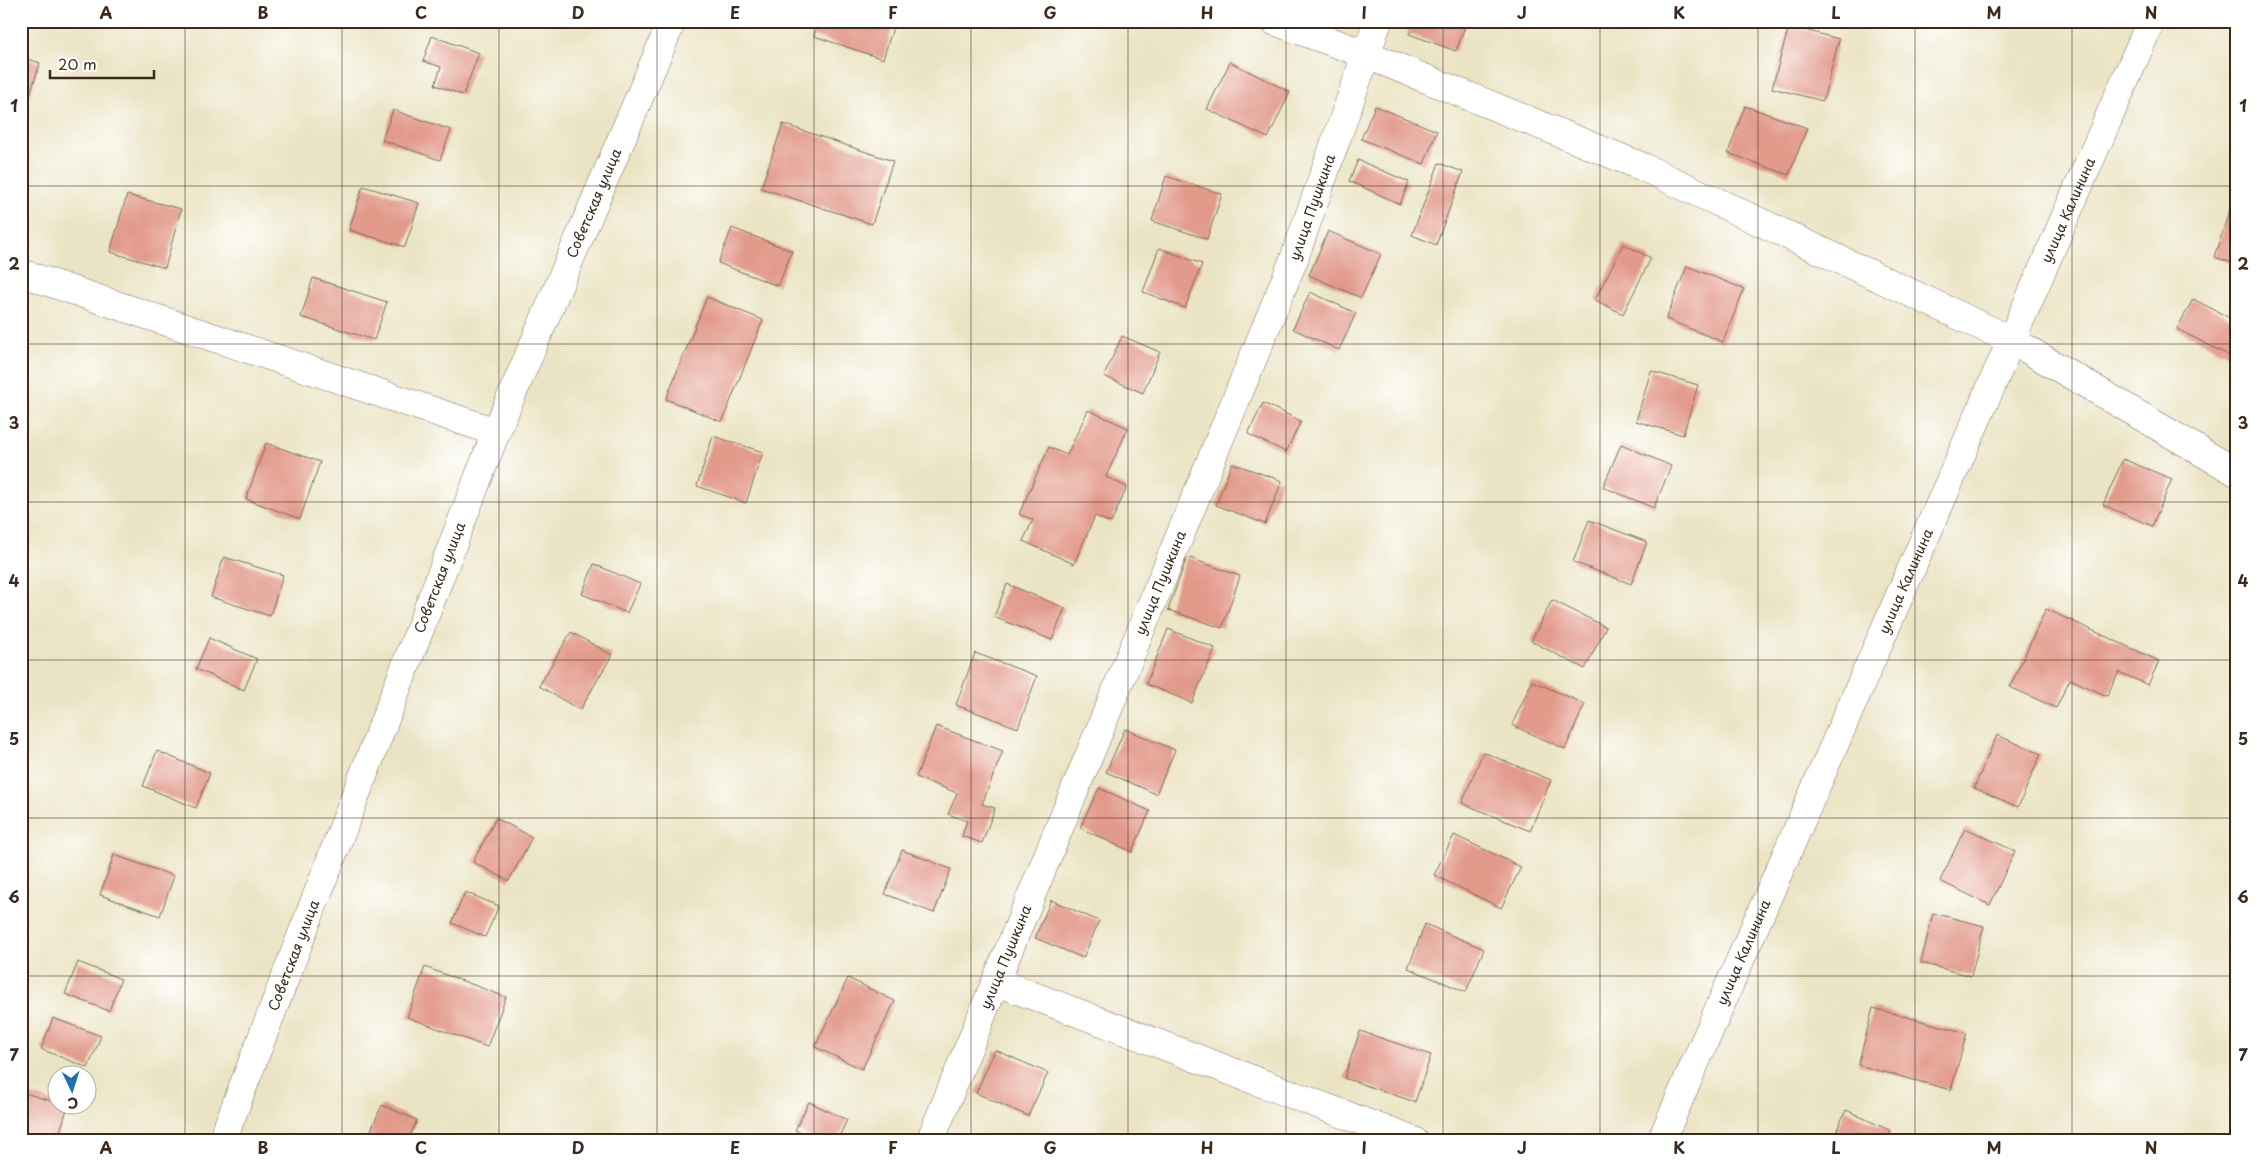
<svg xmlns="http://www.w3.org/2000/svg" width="2257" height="1162" font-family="'Playpen Sans',sans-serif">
	<rect width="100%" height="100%" fill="#fff"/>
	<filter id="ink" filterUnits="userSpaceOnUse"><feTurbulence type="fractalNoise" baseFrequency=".02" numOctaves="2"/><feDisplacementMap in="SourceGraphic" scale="10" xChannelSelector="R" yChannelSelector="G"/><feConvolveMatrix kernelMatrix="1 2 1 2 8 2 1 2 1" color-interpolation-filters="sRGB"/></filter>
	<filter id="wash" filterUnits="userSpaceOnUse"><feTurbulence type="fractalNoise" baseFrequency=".0096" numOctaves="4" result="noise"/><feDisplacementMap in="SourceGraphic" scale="20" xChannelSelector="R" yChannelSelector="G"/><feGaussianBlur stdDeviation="1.12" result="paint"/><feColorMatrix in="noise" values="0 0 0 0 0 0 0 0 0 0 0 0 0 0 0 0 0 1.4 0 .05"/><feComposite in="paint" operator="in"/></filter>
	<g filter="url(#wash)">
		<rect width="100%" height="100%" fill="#ebe4c4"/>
		<g id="blocks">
			<path fill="#e29a8a" d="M819,21H895L883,59L814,36Z
				M1414,21H1467L1456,51L1409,34Z
				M1789,26L1839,39L1823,101L1772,88Z
				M432,36L479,53L463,95L435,85L441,67L423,61Z
				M21,57L40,63L22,120H21Z
				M1230,62L1290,92L1268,138L1207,109Z
				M1375,106L1437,131L1424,164L1361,139Z
				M1745,106L1807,128L1789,175L1728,153Z
				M393,110L451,130L440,160L382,140Z
				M783,124L893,161L872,224L761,188Z
				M1358,160L1409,182L1400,204L1349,181Z
				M1439,163L1463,172L1436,245L1412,235Z
				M1166,176L1222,194L1207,239L1152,221Z
				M363,186L419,203L405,247L349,230Z
				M127,195L181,209L165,268L110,252Z
				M2232,203L2236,205V264L2214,257Z
				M732,228L792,251L778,286L718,263Z
				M1328,231L1381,254L1361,298L1309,275Z
				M1623,244L1651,258L1623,314L1595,300Z
				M1159,248L1202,264L1185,308L1143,292Z
				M1687,266L1744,289L1723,342L1666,319Z
				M313,278L387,302L374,340L301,317Z
				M1310,292L1356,313L1339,350L1293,329Z
				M707,297L763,320L722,422L666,399Z
				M2193,299L2236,321V350L2232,357L2177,329Z
				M1122,336L1160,352L1143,393L1104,376Z
				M1651,371L1698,385L1683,435L1636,421Z
				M1263,403L1301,421L1286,452L1248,434Z
				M1088,410L1128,428L1106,477L1127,487L1111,523L1095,516L1074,564L1023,541L1033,520L1019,514L1049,447L1067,455Z
				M713,436L763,452L746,503L697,486Z
				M266,443L320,462L300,519L246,499Z
				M1621,444L1671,466L1654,508L1603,487Z
				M2123,459L2172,479L2152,526L2103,505Z
				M1232,463L1282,481L1265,524L1216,505Z
				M1589,520L1647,542L1631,584L1573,562Z
				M224,557L283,575L270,616L211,597Z
				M1187,557L1240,576L1222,628L1168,610Z
				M594,564L640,584L627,613L582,594Z
				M1007,584L1065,608L1052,640L994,617Z
				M1552,600L1606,627L1585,669L1531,641Z
				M2046,609L2159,661L2148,685L2119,672L2107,696L2070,679L2056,708L2010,687Z
				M1168,629L1215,648L1192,703L1146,684Z
				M571,632L612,655L580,710L539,686Z
				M209,638L257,659L244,690L196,669Z
				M975,653L1037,676L1018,728L956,705Z
				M1532,681L1585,704L1565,749L1512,725Z
				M936,726L1003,751L982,804L995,808L982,843L962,836L967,821L948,814L957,793L916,777Z
				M1125,729L1175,750L1156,794L1106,772Z
				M1997,735L2041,754L2018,807L1974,788Z
				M157,751L210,773L196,808L143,786Z
				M1483,752L1551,780L1530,831L1462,803Z
				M1099,788L1150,811L1132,852L1080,828Z
				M496,818L532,837L509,881L473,862Z
				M1965,828L2015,851L1990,905L1940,881Z
				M1454,835L1521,867L1501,908L1434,875Z
				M902,850L951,869L934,913L885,894Z
				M114,855L174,876L160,916L100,895Z
				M465,892L499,906L485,937L452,923Z
				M1051,900L1099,921L1083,958L1035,938Z
				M1933,913L1984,926L1971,976L1921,963Z
				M1425,924L1484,949L1466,992L1408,968Z
				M78,962L121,979L109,1011L65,994Z
				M425,967L506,997L487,1047L407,1017Z
				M848,978L895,1001L862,1069L815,1047Z
				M1873,1008L1967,1033L1951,1090L1858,1065Z
				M53,1018L101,1036L88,1068L41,1049Z
				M1360,1031L1431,1055L1415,1102L1344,1078Z
				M995,1050L1048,1073L1028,1116L976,1093Z
				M21,1092L68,1106L57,1141H21Z
				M809,1102L847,1120L837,1141H818L795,1130Z
				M382,1105L417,1120L408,1141H366Z
				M1846,1110L1891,1131L1886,1141H1832Z"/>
		</g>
	</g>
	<g filter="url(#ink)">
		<use href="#blocks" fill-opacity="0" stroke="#796b58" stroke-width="1"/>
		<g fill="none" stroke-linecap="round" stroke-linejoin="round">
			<g stroke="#796b58" stroke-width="29">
				<g id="minor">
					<path d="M1274,21L1365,54L1643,167L2013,341L2236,472"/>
					<path d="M21,273L496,432"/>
					<path d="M997,982L1414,1141"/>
					<path id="s1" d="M222,1141L496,432L672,21"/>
					<path id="s2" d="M930,1141L1294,259L1378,21"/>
					<path id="s3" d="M1661,1141L2151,21"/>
				</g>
			</g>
			<use href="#minor" stroke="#fff" stroke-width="28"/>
		</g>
	</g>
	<path fill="none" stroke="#3b2a1e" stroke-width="1" stroke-opacity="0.55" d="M185,21V1141M342,21V1141M499,21V1141M657,21V1141M814,21V1141M971,21V1141M1128,21V1141M1286,21V1141M1443,21V1141M1600,21V1141M1758,21V1141M1915,21V1141M2072,21V1141M21,186H2236M21,344H2236M21,502H2236M21,660H2236M21,818H2236M21,976H2236"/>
	<g text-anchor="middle" stroke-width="5" stroke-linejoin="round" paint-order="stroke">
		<g font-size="14" fill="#3b2a1e" stroke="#fff">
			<text dy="5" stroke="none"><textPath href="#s1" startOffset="1009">Советская улица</textPath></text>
			<text dy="5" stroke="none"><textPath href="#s2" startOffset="1009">улица Пушкина</textPath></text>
			<text dy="5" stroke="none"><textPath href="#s3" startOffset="1016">улица Калинина</textPath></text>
			<text dy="5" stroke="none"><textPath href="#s1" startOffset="604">Советская улица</textPath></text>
			<text dy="5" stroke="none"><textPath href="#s3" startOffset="611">улица Калинина</textPath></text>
			<text dy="5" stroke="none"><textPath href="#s2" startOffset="604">улица Пушкина</textPath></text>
			<text dy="5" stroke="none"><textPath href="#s3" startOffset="206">улица Калинина</textPath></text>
			<text dy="5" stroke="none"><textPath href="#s1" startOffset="199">Советская улица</textPath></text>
			<text dy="5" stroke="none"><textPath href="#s2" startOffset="199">улица Пушкина</textPath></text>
		</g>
	</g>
	<rect width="2257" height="1162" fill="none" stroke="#fff" stroke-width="55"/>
	<g transform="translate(72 1090) rotate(176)"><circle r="24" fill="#ffffff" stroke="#b1aaa5"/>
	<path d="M0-4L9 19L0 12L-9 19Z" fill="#1f6fb2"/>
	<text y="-8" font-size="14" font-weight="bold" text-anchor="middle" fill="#3b2a1e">С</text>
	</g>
	<path d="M50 70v8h104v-8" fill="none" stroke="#3b2a1e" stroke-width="2.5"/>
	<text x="58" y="70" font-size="15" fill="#3b2a1e" stroke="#ffffff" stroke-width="4" paint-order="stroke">20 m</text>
	<rect x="28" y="28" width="2202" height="1106" fill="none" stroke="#3b2a1e" stroke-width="2"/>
	<g font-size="16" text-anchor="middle" font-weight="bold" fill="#3b2a1e">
		<text x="106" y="19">A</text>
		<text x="263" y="19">B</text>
		<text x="421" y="19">C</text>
		<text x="578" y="19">D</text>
		<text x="735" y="19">E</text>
		<text x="893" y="19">F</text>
		<text x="1050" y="19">G</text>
		<text x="1207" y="19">H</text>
		<text x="1364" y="19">I</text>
		<text x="1522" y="19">J</text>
		<text x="1679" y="19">K</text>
		<text x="1836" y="19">L</text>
		<text x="1994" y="19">M</text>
		<text x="2151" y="19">N</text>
		<text x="14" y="112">1</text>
		<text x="2243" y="112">1</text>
		<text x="14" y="270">2</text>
		<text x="2243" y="270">2</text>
		<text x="14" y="429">3</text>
		<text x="2243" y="429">3</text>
		<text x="14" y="587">4</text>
		<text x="2243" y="587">4</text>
		<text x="14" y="745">5</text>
		<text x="2243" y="745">5</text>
		<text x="14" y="903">6</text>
		<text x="2243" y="903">6</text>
		<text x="14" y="1061">7</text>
		<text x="2243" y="1061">7</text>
		<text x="106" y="1154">A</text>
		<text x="263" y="1154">B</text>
		<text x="421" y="1154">C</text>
		<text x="578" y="1154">D</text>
		<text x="735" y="1154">E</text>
		<text x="893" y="1154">F</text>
		<text x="1050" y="1154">G</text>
		<text x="1207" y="1154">H</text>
		<text x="1364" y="1154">I</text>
		<text x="1522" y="1154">J</text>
		<text x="1679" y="1154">K</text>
		<text x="1836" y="1154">L</text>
		<text x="1994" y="1154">M</text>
		<text x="2151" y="1154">N</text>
	</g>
</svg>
